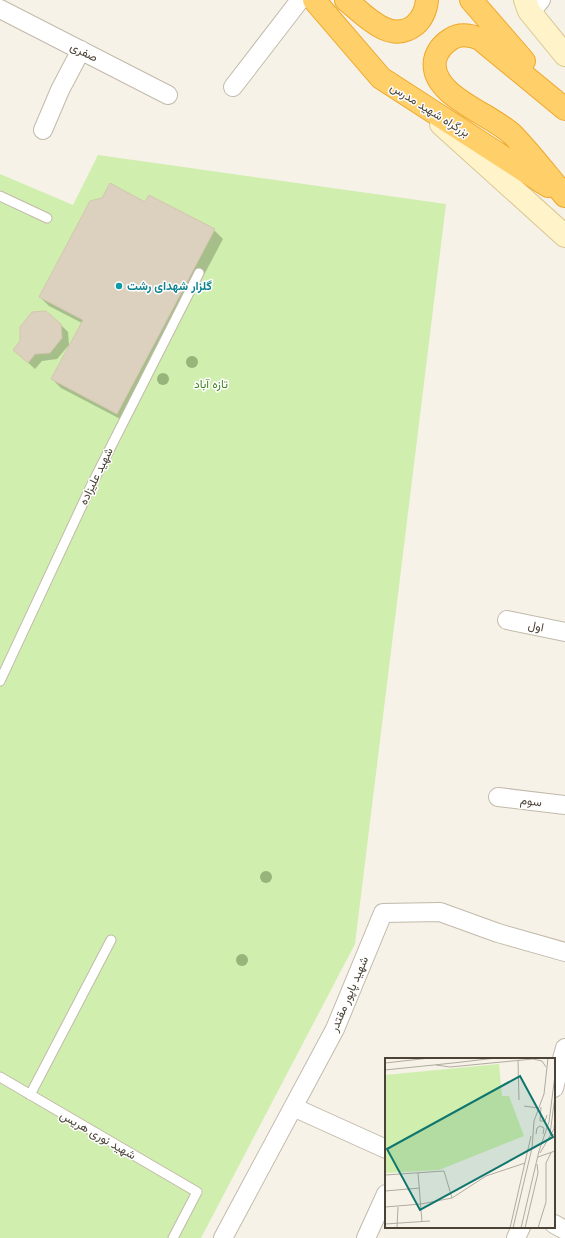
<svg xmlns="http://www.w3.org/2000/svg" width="565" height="1238" font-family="'Space Grotesk',Vazirmatn,sans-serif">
	<rect width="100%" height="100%" fill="#f6f2e8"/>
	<path fill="#d0eead" d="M98,155L446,204L355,944L201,1238H0V174L73,205Z"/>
	<path fill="#0003" d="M145,203L214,230L223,239L126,422L61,388L52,379L82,323L49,306L40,297Z
		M60,324L68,332L69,345L57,359L42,361L35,369L14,350Z"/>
	<path fill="#dcd1bf" stroke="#d4c6af" d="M110,183L145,202L149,195L215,229L117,414L51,379L83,320L39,297L90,201L102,198Z
		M46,311L61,324L62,338L50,353L35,354L28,363L13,350L20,341V327L32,312Z"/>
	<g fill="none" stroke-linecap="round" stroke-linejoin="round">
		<g stroke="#c2baaa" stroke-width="11">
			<path id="lane" d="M0,196L47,218
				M0,681L92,484L199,273
				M0,1077L197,1192L173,1238
				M30,1095L111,940"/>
		</g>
		<g stroke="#c2baaa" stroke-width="20">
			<path id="street" d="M0,9L168,95
				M530,13L541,0
				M233,87L300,0
				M43,130L60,90L81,50
				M507,620L565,632
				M498,797L565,805
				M554,1088L565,1048
				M293,1107L386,1149
				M554,1224L565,1230
				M223,1238L335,1029L383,913L440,912L498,933L565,952
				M366,1238L386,1194
				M516,1238L521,1227"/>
		</g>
		<g stroke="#dac893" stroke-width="24">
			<path id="secondary" d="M525,0L529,11L565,55
				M441,124L565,236"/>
		</g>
		<g stroke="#eea82a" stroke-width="24">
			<path id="highway" d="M314,0L381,78L548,186
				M346,0C365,15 390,45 415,25C423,18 426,10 427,0
				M471,0L524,61
				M565,109L480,39C470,35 460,33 451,39C443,44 437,51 435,60C429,96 493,114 514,136C532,155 548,176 565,196"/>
		</g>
		<use href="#lane" stroke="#fff" stroke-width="9"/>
		<use href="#street" stroke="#fff" stroke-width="18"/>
		<use href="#secondary" stroke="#fff3c9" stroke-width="22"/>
		<use href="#highway" stroke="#ffcf6a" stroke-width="22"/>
	</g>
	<g fill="#95b57b">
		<circle cx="192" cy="362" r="6"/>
		<circle cx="163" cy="379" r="6"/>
		<circle cx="266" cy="877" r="6"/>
		<circle cx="242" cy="960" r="6"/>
	</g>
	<circle fill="#0f9aa8" stroke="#fff" stroke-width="1.5" cx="119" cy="286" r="4"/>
	<g text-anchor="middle" stroke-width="3" stroke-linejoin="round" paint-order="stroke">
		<g font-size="12" fill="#4a4336" stroke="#fff">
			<text transform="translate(84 52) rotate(27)" y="4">صفری</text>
			<text transform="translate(430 110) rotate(32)" y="4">بزرگراه شهید مدرس</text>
			<text transform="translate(96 476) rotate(-64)" y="4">شهید علیزاده</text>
			<text transform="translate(536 626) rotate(11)" y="4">اول</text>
			<text transform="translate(531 801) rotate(7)" y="4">سوم</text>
			<text transform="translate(349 994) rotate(-67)" y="4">شهید پاپور مقتدر</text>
			<text transform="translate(98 1135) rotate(30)" y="4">شهید نوری هریس</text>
		</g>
		<g font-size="12" font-weight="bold" fill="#0d838f" stroke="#fff" text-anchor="start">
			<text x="127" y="290">گلزار شهدای رشت</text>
		</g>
		<g font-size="12" fill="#458322" stroke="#fff">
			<text x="211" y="388">تازه آباد</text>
		</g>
	</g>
	<g transform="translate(385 1058)">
		<rect width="170" height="170" fill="#f6f2e8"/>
		<path d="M114,6L117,38H124L139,78L54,112L0,115V17Z" fill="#d0eead"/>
		<path fill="none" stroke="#b1aca1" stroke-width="1" d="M133,2L134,42M0,5L45,0M68,5L111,0M51,7L65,9L148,1L157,3L161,9M0,12L68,5M170,38L165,76L170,77M139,48L153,50M156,49L155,63H160L162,57M151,76L152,70L155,68L159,70L158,76M155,95L169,71L170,60M153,99L170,93M33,115L37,164M0,117L59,113L67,140M0,133L35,130M0,149L36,146L67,140L101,118L140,105M0,166L45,163M12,170L13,149M125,170L146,78M128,170L147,90L149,63L159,36L163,0M136,170L154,93L164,64L170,17M140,170L153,115L152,106M153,170L161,144V105L166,95"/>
		<path fill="#0f766e" fill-opacity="0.15" stroke="#0f766e" stroke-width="2" d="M135,18L168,79L35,152L2,91Z"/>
		<rect width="170" height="170" fill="none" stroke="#4a4336" stroke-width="2"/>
	</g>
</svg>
